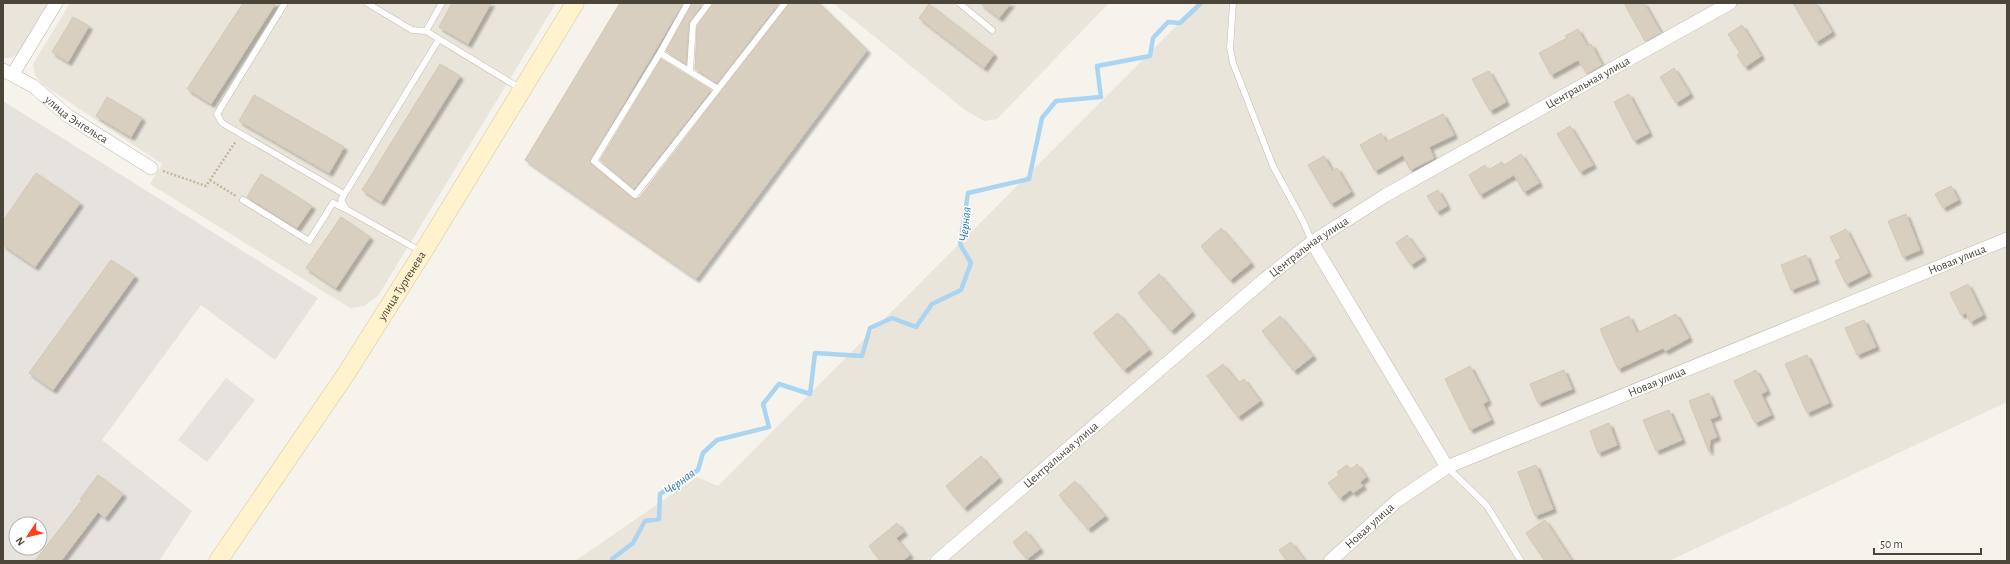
<svg xmlns="http://www.w3.org/2000/svg" width="2010" height="564" font-family="'Alegreya Sans',sans-serif">
	<defs>
		<filter id="shadow"><feDropShadow dx="3.5" dy="3.5" stdDeviation="1" flood-color="#0004"/></filter>
	</defs>
	<rect width="100%" height="100%" fill="#f6f3ec"/>
	<path fill="#eae5da" d="M3,3H49L18,53L11,58H3Z
		M70,3H556L378,296L364,306L350,308L150,184L162,164L42,84L35,75L33,64Z
		M833,3H1109L997,119L984,121L965,110Z
		M1199,3H2007V402L1669,561H575L697,477L718,486Z"/>
	<path fill="#e6e2dd" fill-rule="evenodd" d="M3,101L318,298L275,360L201,305L102,440L192,511L159,561H3ZM16,524H40V548H16Z
		M226,378L255,400L207,462L178,440Z"/>
	<g fill="none" stroke-linecap="round" stroke-linejoin="round">
		<path stroke="#a9d4f2" stroke-width="4.5" d="M612,561V559L633,543L645,521L659,519L660,494L698,470L703,453L717,440L769,427L763,404L779,384L810,394L815,353L862,356L870,328L892,318L916,327L932,304L961,290L971,263L960,244L968,193L1029,179L1042,118L1056,101L1101,97L1097,66L1150,56L1153,38L1168,22L1180,23L1201,3"/>
	</g>
	<path fill="#d8cfc1" stroke="#d3c7b4" filter="url(#shadow)" d="M243,3H276L211,104L187,89Z
		M452,3H491L468,44L439,27Z
		M620,3H683L590,160L591,164L634,199L639,198L789,3H819L867,50L696,279L525,160Z
		M692,3H703L689,23L686,64L666,51Z
		M713,3H779L717,83L695,69L697,26Z
		M980,3H1011L999,18Z
		M1624,3H1644L1661,33L1645,41Z
		M1793,3H1815L1832,32L1816,42Z
		M929,4L994,54L984,68L919,18Z
		M73,17L89,26L68,62L52,52Z
		M1742,25L1761,56L1745,67L1737,55L1740,53L1728,34Z
		M1578,29L1587,46L1591,44L1602,65L1587,74L1578,60L1551,75L1539,53L1567,38L1565,36Z
		M661,59L711,90L634,189L600,160Z
		M440,64L460,76L381,202L362,190Z
		M1674,68L1690,94L1676,103L1660,77Z
		M1489,71L1506,102L1490,111L1472,79Z
		M1629,94L1649,133L1634,141L1614,102Z
		M254,95L344,147L329,173L239,121Z
		M107,97L142,118L131,137L96,116Z
		M1443,114L1454,135L1429,147L1434,158L1410,170L1403,155L1375,171L1360,145L1381,133L1386,142Z
		M1570,126L1593,165L1580,172L1557,134Z
		M1521,154L1539,183L1524,192L1514,175L1480,195L1469,175L1485,165L1488,170L1502,162L1504,165Z
		M1324,156L1332,171L1337,168L1351,192L1331,204L1308,165Z
		M36,173L80,203L35,267L3,245V221Z
		M261,174L312,206L297,228L247,197Z
		M1951,186L1958,200L1943,208L1935,194Z
		M1438,190L1447,206L1437,212L1427,196Z
		M1906,214L1920,250L1903,257L1888,221Z
		M341,217L370,237L336,288L306,268Z
		M1221,228L1251,263L1230,280L1201,246Z
		M1846,229L1868,273L1846,284L1835,261L1841,258L1830,237Z
		M1407,235L1423,257L1411,265L1396,243Z
		M1806,255L1816,280L1791,290L1781,265Z
		M111,260L135,276L53,390L29,373Z
		M1159,274L1192,312L1171,331L1138,293Z
		M1968,284L1983,315L1970,322L1966,313L1961,315L1950,293Z
		M1118,313L1149,350L1124,370L1093,333Z
		M1676,314L1689,338L1665,351L1663,348L1618,369L1600,329L1629,316L1637,333Z
		M1280,316L1313,356L1294,371L1262,331Z
		M1864,320L1876,347L1857,355L1845,328Z
		M1807,355L1829,403L1807,413L1785,364Z
		M1223,364L1238,383L1244,379L1260,401L1238,417L1207,376Z
		M1470,366L1488,401L1483,404L1491,420L1470,430L1445,379Z
		M1564,370L1572,389L1538,403L1530,384Z
		M1756,370L1767,391L1761,394L1771,415L1755,423L1734,381Z
		M1709,393L1718,416L1710,419L1717,437L1710,440L1709,452L1689,401Z
		M1669,410L1682,440L1656,451L1643,420Z
		M1609,423L1617,445L1598,453L1590,431Z
		M981,456L999,478L964,508L946,486Z
		M1357,464L1366,477L1360,482L1363,486L1353,493L1350,490L1340,498L1328,483L1339,475L1337,472L1347,465L1350,470Z
		M1536,465L1553,509L1535,516L1518,472Z
		M98,475L123,494L105,518L98,512L61,561H35L82,500L80,499Z
		M1075,481L1105,516L1088,529L1059,495Z
		M1545,520L1572,561H1545L1526,533Z
		M897,523L904,532L896,538L910,555L902,561H881L869,546Z
		M1026,531L1040,549L1027,559L1013,542Z
		M1291,542L1305,561H1287L1279,550Z"/>
	<g fill="none" stroke-linecap="round" stroke-linejoin="round">
		<g stroke="#c2bbae" stroke-width="7">
			<path id="lane" d="M285,3L217,114L222,123L344,194
				M367,3L412,30L426,31L521,89
				M688,3L660,53L594,161L635,195L785,3
				M959,3L992,30
				M1233,3L1230,48L1233,63L1273,166L1303,221L1312,242
				M426,31L442,3
				M660,53L718,89
				M690,70L693,24L709,3
				M243,200L309,241L333,203L346,209
				M422,252L346,209L341,200L439,39
				M1447,467L1487,506L1521,561"/>
		</g>
		<g stroke="#c2bbae" stroke-width="14">
			<g id="street">
				<path id="s1" d="M3,70L33,86L68,116L151,168"/>
				<path d="M13,74L56,3"/>
				<path d="M1312,242L1447,467"/>
				<path id="s2" d="M937,561L1265,279L1312,242L1386,195L1730,3"/>
				<path id="s3" d="M1330,561L1398,500L1447,467L2007,239"/>
			</g>
		</g>
		<g stroke="#d6c79b" stroke-width="19">
			<g id="secondary">
				<path id="s4" d="M218,561L346,374L423,252L575,3"/>
			</g>
		</g>
		<path stroke="#c4b79f" stroke-width="2.5" stroke-dasharray="2 2" stroke-linecap="butt" d="M163,171L206,186L236,141
			M210,180L236,196"/>
		<use href="#lane" stroke="#fff" stroke-width="6"/>
		<use href="#street" stroke="#fff" stroke-width="13"/>
		<use href="#secondary" stroke="#fff3cd" stroke-width="18"/>
	</g>
	<g text-anchor="middle" stroke-width="3" stroke-linejoin="round" paint-order="stroke">
		<g font-size="12" fill="#4b4439" stroke="#fff">
			<text dy="4" stroke="none"><textPath href="#s2" startOffset="811">Центральная улица</textPath></text>
			<text dy="4" stroke="none"><textPath href="#s1" startOffset="89">улица Энгельса</textPath></text>
			<text dy="4" stroke="none"><textPath href="#s2" startOffset="487">Центральная улица</textPath></text>
			<text dy="4" stroke="none"><textPath href="#s3" startOffset="701">Новая улица</textPath></text>
			<text dy="4" stroke="none"><textPath href="#s4" startOffset="331">улица Тургенева</textPath></text>
			<text dy="4" stroke="none"><textPath href="#s3" startOffset="377">Новая улица</textPath></text>
			<text dy="4" stroke="none"><textPath href="#s2" startOffset="163">Центральная улица</textPath></text>
			<text dy="4" stroke="none"><textPath href="#s3" startOffset="53">Новая улица</textPath></text>
		</g>
		<g font-size="13" font-style="italic" fill="#2e7ab2" stroke="#fff">
			<text transform="translate(964 224) rotate(-84)" y="5">Черная</text>
			<text transform="translate(679 481) rotate(-36)" y="5">Черная</text>
		</g>
	</g>
	<rect width="2010" height="564" fill="none" stroke="#4b4439" stroke-width="8"/>
	<g transform="translate(28 536) rotate(235)"><circle r="19" fill="#ffffff" stroke="#b7b4b0"/>
	<path d="M0-3L7 15L0 10L-7 15Z" fill="#fc3f1d"/>
	<text y="-6" font-size="11" font-weight="bold" text-anchor="middle" fill="#4b4439">N</text>
	</g>
	<path d="M1874 548v6h107v-6" fill="none" stroke="#4b4439" stroke-width="2"/>
	<text x="1880" y="548" font-size="12" fill="#4b4439" stroke="#ffffff" stroke-width="3" paint-order="stroke">50 m</text>
</svg>
